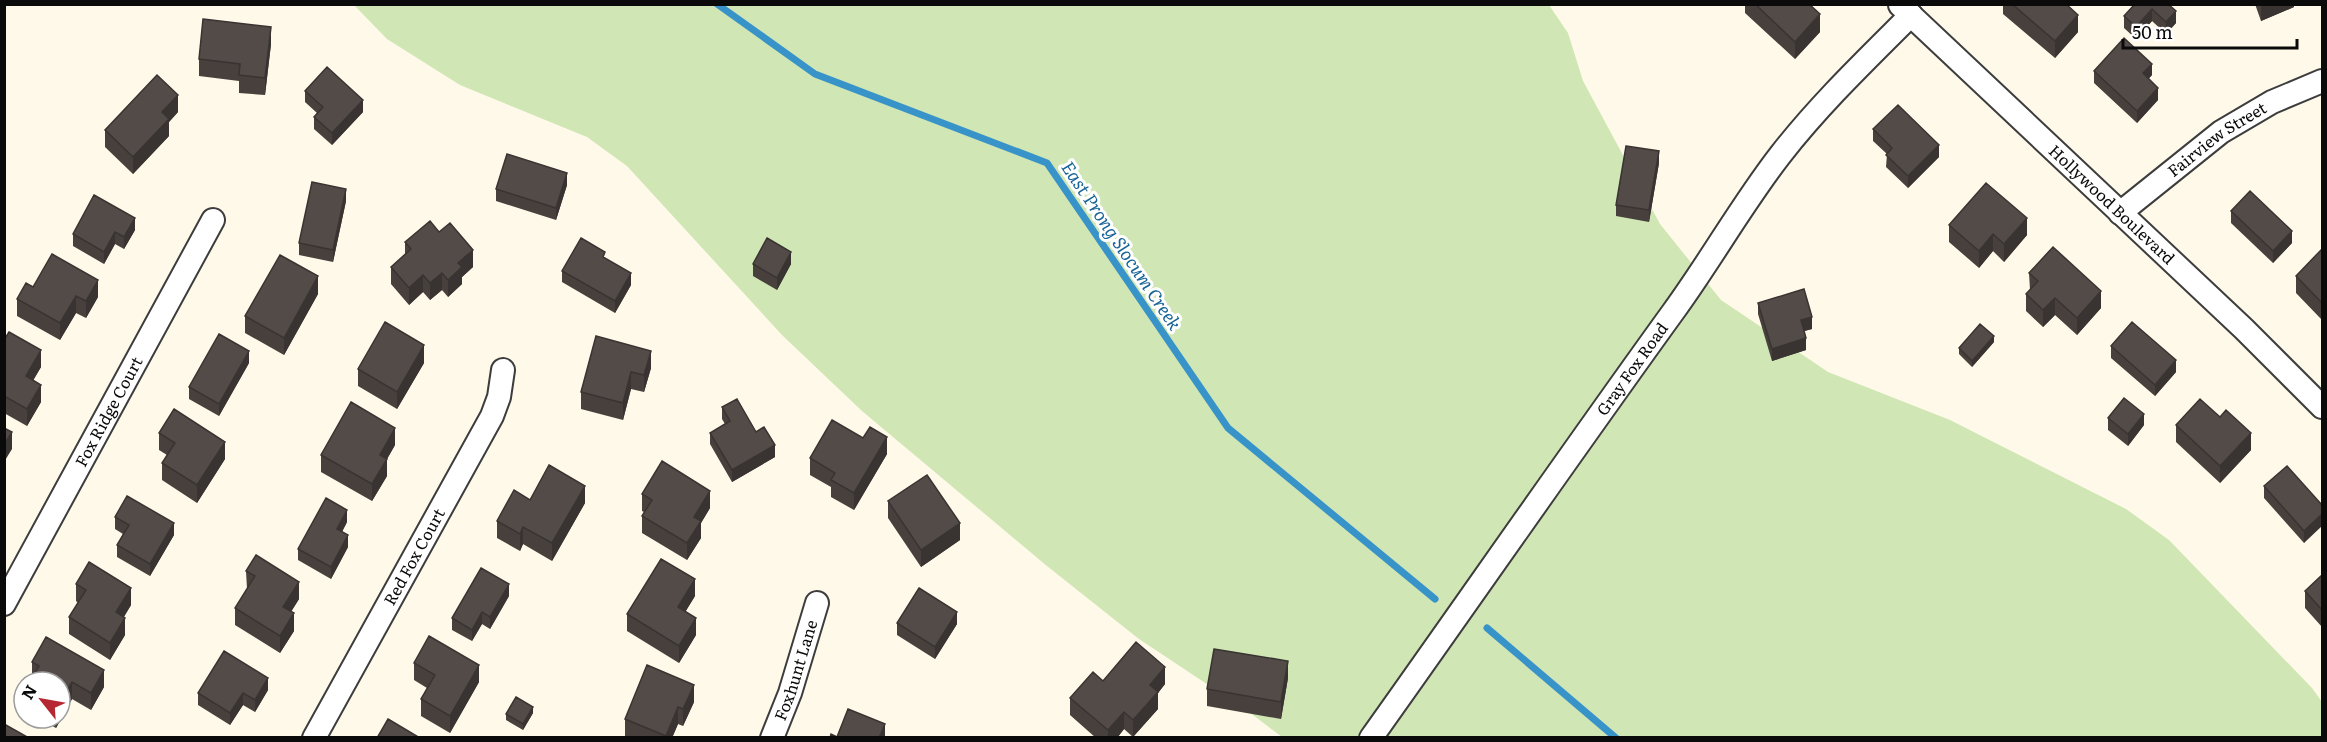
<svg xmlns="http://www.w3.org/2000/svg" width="2327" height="742" font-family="Literata,serif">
	<rect width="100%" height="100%" fill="#fef9e8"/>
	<path fill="#d0e6b4" d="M354,5H1549L1568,33L1583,81L1660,224L1721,300L1828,372L1950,420L2126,509L2169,540L2312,688L2322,702V737H1282L1249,712L1139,639L1047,566L862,411L782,335L627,166L587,137L460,85L387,39Z"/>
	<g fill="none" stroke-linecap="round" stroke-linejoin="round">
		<path stroke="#3893c8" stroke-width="7" d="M717,4L815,74L1047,163L1228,428L1435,599
			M1487,628L1616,738"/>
		<g stroke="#3d3d3d" stroke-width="26">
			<g id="minor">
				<path id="s1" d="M1900,5L2244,329L2322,407"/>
				<path id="s2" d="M2120,213L2221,132L2272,102L2322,81"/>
				<path id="s3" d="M4,604L213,220"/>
				<path id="s4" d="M314,738L492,416L499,397L503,370"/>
				<path id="s5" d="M772,738L790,693L817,603"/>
				<path id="s6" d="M1371,738C1472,596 1571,453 1673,312C1711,260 1742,204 1781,154C1820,104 1866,60 1911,15"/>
			</g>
		</g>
		<use href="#minor" stroke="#fff" stroke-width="22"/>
	</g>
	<path fill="#47403d" d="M1745,4H1809L1820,32L1795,59L1745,13Z
		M2003,4H2066L2078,32L2055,58L2003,14Z
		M2168,4L2176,23L2166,34L2152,21L2136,39L2124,28V16Z
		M2255,4H2294V7L2261,21Z
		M271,44L265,95L239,93V81L199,76V59Z
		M2094,71L2152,75L2148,79L2158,100L2137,123L2094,83Z
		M305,91L363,112L332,145L314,129V117L317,113L305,102Z
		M178,112L169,122V136L133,174L105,147V130Z
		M1873,129L1939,157L1908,188L1886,167L1887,154L1873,141Z
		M1659,163L1649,222L1616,216V205Z
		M567,185L556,220L496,201V189Z
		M346,201L333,262L299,255V243Z
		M2231,211L2292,243L2273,263L2231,223Z
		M1949,225L2027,235L2004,262L1993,251L1979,268L1949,242Z
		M135,230L124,249L115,244L104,264L73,246V234Z
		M405,242L473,267L462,277V284L448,297L442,290L430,300L423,292L409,305L391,284V267L405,254Z
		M2322,251V320L2296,293V276Z
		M605,258L631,285L615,313L562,282V271Z
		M753,264H791L777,290L753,276Z
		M2029,273L2101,308L2077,335L2055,315L2043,327L2026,311V294L2030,290Z
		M33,287L98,297L86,318L76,313L60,340L17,316V299Z
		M318,294L284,355L245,333V316Z
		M1758,303L1812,329L1804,331L1806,350L1772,361L1758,314Z
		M596,336L651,368L644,392L631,389L623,420L581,409V392Z
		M4,340L41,367L33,380L41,402L27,426L4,413Z
		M1994,342L1972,367L1959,354V348Z
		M2111,346L2176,372L2155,396L2111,358Z
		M249,363L219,416L189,399V387Z
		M424,363L397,409L358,386V369Z
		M722,407L775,457L732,482L710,444V433L725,424L722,419Z
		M2220,417L2251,450L2220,483L2176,442V425Z
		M2108,418L2144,425L2128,446L2108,430Z
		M159,433L225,459L197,503L162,480V463L167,455L159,450Z
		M395,445L387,459V476L372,501L321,472V455Z
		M887,454L854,510L831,497V487L810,475V458Z
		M2264,486L2322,505L2304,543L2264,498Z
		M642,494L710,508L701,523V538L687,560L642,533V516L644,512L642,511Z
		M530,500L585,503L552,561L523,544L520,551L497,538V521Z
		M888,501L960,540L921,567L888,518Z
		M115,517L174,535L150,576L117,557V545L123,534L115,529Z
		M347,522L342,532L348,547L331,579L298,560V549Z
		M246,571L299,599L291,612L294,631L280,653L235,625V608L247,589Z
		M2322,575V627L2305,608V591Z
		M76,584L131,605L124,617L125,635L110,660L69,634V617L78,603L76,601Z
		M509,596L490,629L482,624L472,641L452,630V618Z
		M695,596L685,612L696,635L679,663L627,631V614Z
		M897,623L957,624L935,659L897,635Z
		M32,662L104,687L91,710L72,699L56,728L38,718H60V682L32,679Z
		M414,663L479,682L450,733L421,716V699L427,688L414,680Z
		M1288,678L1281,719L1207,706V689Z
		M1103,681L1165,684L1158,693V709L1133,737L1124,729L1117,738H1096L1070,715V698Z
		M268,690L255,712L243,705L230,725L198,705V693Z
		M694,702L683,726L678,724L672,738H629L625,736V719Z
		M533,713L523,730L506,720V714Z"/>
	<path fill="#393432" d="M2261,4H2294V7L2261,21Z
		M2152,9V21L2136,39V27Z
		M2176,11V23L2166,34V22Z
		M1820,14V32L1795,59V42Z
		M2078,15V32L2055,58V41Z
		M271,27V44L265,95V78Z
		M2152,64V75L2143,85V73Z
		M2158,88V100L2137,123V111Z
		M178,95V112L169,122V136L133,174V157L162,112Z
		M363,100V112L332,145V133Z
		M1939,145V157L1908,188V176Z
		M1659,151V163L1649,222V210Z
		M567,173V185L556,220V208Z
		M346,189V201L333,262V250Z
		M135,218V230L124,249V237Z
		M2027,218V235L2004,262V244Z
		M2292,231V243L2273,263V251Z
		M115,232V244L104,264V252Z
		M1993,234V251L1979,268V251Z
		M473,250V267L462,277V284L448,297V280L458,263Z
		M791,252V264L777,290V278Z
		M442,273V290L430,300V283Z
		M631,273V285L615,313V301Z
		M423,275V292L409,305V288Z
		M318,276V294L284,355V338Z
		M98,280V297L86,318V301Z
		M2101,291V308L2077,335V318Z
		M76,296V313L60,340V323Z
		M2055,298V315L2043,327V310Z
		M1812,317V329L1801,332V320Z
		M1994,336V342L1972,367V361Z
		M1806,338V350L1772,361V349Z
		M424,345V363L397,409V392Z
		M41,350V367L26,393V376Z
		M249,351V363L219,416V404Z
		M651,351V368L644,392V375Z
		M2176,360V372L2155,396V385Z
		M631,372V389L623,420V403Z
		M41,385V402L27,426V409Z
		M2144,414V425L2128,446V434Z
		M395,428V445L387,459V476L372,501V484L380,455Z
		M12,432V449L4,462V445Z
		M2251,433V450L2220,483V466Z
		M887,437V454L854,510V493Z
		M225,442V459L197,503V485Z
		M775,445V457L732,482V470Z
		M585,486V503L552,561V543Z
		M710,491V508L701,523V538L687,560V543L694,517Z
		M347,510V522L337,541V529Z
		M2322,514V526L2304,543V531Z
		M174,523V535L150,576V564Z
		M960,523V540L921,567V550Z
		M523,527V544L520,551V534Z
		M348,535V547L331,579V567Z
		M695,579V596L678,624V607Z
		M299,582V599L283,624V607Z
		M509,584V596L490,629V617Z
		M131,588V605L116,629V612Z
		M482,612V624L472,641V630Z
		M957,612V624L935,659V647Z
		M294,613V631L280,653V636Z
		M125,618V635L110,660V643Z
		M696,618V635L679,663V646Z
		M1288,661V678L1281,719V702Z
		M479,665V682L450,733V716Z
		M1165,667V684L1158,693V709L1133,737V720L1150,685Z
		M104,670V687L91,710V693Z
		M268,678V690L255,712V700Z
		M72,682V699L56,728V718H60V703Z
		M694,685V702L683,726V709Z
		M243,693V705L230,725V713Z
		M533,707V713L523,730V724Z
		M678,707V724L672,738H666Z
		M1124,712V729L1117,738H1108V730Z
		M885,724V738H879Z"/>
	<path fill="#524b47" stroke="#393432" stroke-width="1.5" d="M1755,4H1809L1820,14L1795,42Z
		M2012,4H2066L2078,15L2055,41Z
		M2135,4H2168L2176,11L2166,22L2152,9L2136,27L2124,16Z
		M203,19L271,27L265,78L239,75L240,64L199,59Z
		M2124,38L2152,64L2143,73L2158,88L2137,111L2094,71Z
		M327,67L363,100L332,133L314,117L323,107L305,91Z
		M157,75L178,95L162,112L169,119L133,157L105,130Z
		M1898,105L1939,145L1908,176L1886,155L1892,148L1873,129Z
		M1626,146L1659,151L1649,210L1616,205Z
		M507,154L567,173L556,208L496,189Z
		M312,182L346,189L333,250L299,243Z
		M1986,183L2027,218L2004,244L1993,234L1979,251L1949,225Z
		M2250,191L2292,231L2273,251L2231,211Z
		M94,195L135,218L124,237L115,232L104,252L73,234Z
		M430,221L439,232L450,223L473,250L458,263L462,267L448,280L442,273L430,283L423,275L409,288L391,267L411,249L405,242Z
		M581,238L605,252L603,257L631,273L615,301L562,271Z
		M767,238L791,252L777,278L753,264Z
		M2053,247L2101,291L2077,318L2055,298L2043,310L2026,294L2038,281L2029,273Z
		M2321,250L2322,251V303L2296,276Z
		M52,254L98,280L86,301L76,296L60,323L17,299L26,283L33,287Z
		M280,255L318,276L284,338L245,316Z
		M1804,289L1812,317L1801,320L1806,338L1772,349L1758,303Z
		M385,322L424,345L397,392L358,369Z
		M2132,322L2176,360L2155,385L2111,346Z
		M1980,324L1994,336L1972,361L1959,348Z
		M9,332L41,350L26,376L41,385L27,409L4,396V340Z
		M219,334L249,351L219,404L189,387Z
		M596,336L651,351L644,375L631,372L623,403L581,392Z
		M2124,398L2144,414L2128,434L2108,418Z
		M737,399L756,432L764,427L775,445L732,470L710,433L730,421L722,407Z
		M2200,399L2220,417L2226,410L2251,433L2220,466L2176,425Z
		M351,402L395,428L380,455L387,459L372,484L321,455Z
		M174,409L225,442L197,485L162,463L175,443L159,433Z
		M832,420L863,438L870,427L887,437L854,493L831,480L835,473L810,458Z
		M4,428L12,432L4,445Z
		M662,461L710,491L694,517L701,521L687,543L642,516L652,500L642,494Z
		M549,465L585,486L552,543L523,527L520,534L497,521L514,490L530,500Z
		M2287,466L2322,505V514L2304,531L2264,486Z
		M927,475L960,523L921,550L888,501Z
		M127,496L174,523L150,564L117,545L129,525L115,517Z
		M326,498L347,510L337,529L348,535L331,567L298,549Z
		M256,555L299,582L283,607L294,613L280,636L235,608L255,576L246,571Z
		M661,559L695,579L678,607L696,618L679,646L627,614Z
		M89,562L131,588L116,612L125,618L110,643L69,617L86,590L76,584Z
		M481,568L509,584L490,617L482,612L472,630L452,618Z
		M2322,575V610L2305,591Z
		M919,588L957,612L935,647L897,623Z
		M429,636L479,665L450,716L421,699L435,675L414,663Z
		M46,637L104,670L91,693L72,682L60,703V682H30L39,666L32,662Z
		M1136,642L1165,667L1150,685L1158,692L1133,720L1124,712L1108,730L1070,698L1093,672L1103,681Z
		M1214,649L1288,661L1281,702L1207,689Z
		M224,651L268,678L255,700L243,693L230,713L198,693Z
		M647,665L694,685L683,709L678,707L666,736L625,719Z
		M516,697L533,707L523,724L506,714Z
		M848,709L885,724L879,738H830L831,734L837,737Z
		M388,719L420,738H377Z
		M4,724L29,738H4Z"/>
	<g text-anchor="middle" stroke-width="6" stroke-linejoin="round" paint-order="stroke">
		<g font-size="16" fill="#0a0a0a" stroke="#fff">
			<text dy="6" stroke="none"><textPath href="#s2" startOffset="122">Fairview Street</textPath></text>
			<text dy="6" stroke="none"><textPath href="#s1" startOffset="291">Hollywood Boulevard</textPath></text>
			<text dy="6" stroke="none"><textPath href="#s6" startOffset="452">Gray Fox Road</textPath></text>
			<text dy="6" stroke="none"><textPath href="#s3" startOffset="219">Fox Ridge Court</textPath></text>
			<text dy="6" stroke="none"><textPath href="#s4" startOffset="207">Red Fox Court</textPath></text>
			<text dy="6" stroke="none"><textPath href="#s5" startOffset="72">Foxhunt Lane</textPath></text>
		</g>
		<g font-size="18" font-style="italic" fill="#196496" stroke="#fff">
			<text transform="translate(1121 246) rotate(56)" y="6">East Prong Slocum Creek</text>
		</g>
	</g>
	<rect width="2327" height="742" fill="none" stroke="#0a0a0a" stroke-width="12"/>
	<g transform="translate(42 700) rotate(301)"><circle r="28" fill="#ffffff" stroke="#9d9d9d" stroke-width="1.5"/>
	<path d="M0-4.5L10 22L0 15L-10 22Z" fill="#b52833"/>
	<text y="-9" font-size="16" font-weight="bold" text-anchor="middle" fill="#0a0a0a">N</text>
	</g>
	<path d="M2123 39v9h174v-9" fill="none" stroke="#0a0a0a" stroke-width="3"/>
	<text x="2132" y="39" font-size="18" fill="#0a0a0a" stroke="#ffffff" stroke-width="4.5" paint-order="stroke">50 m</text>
</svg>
